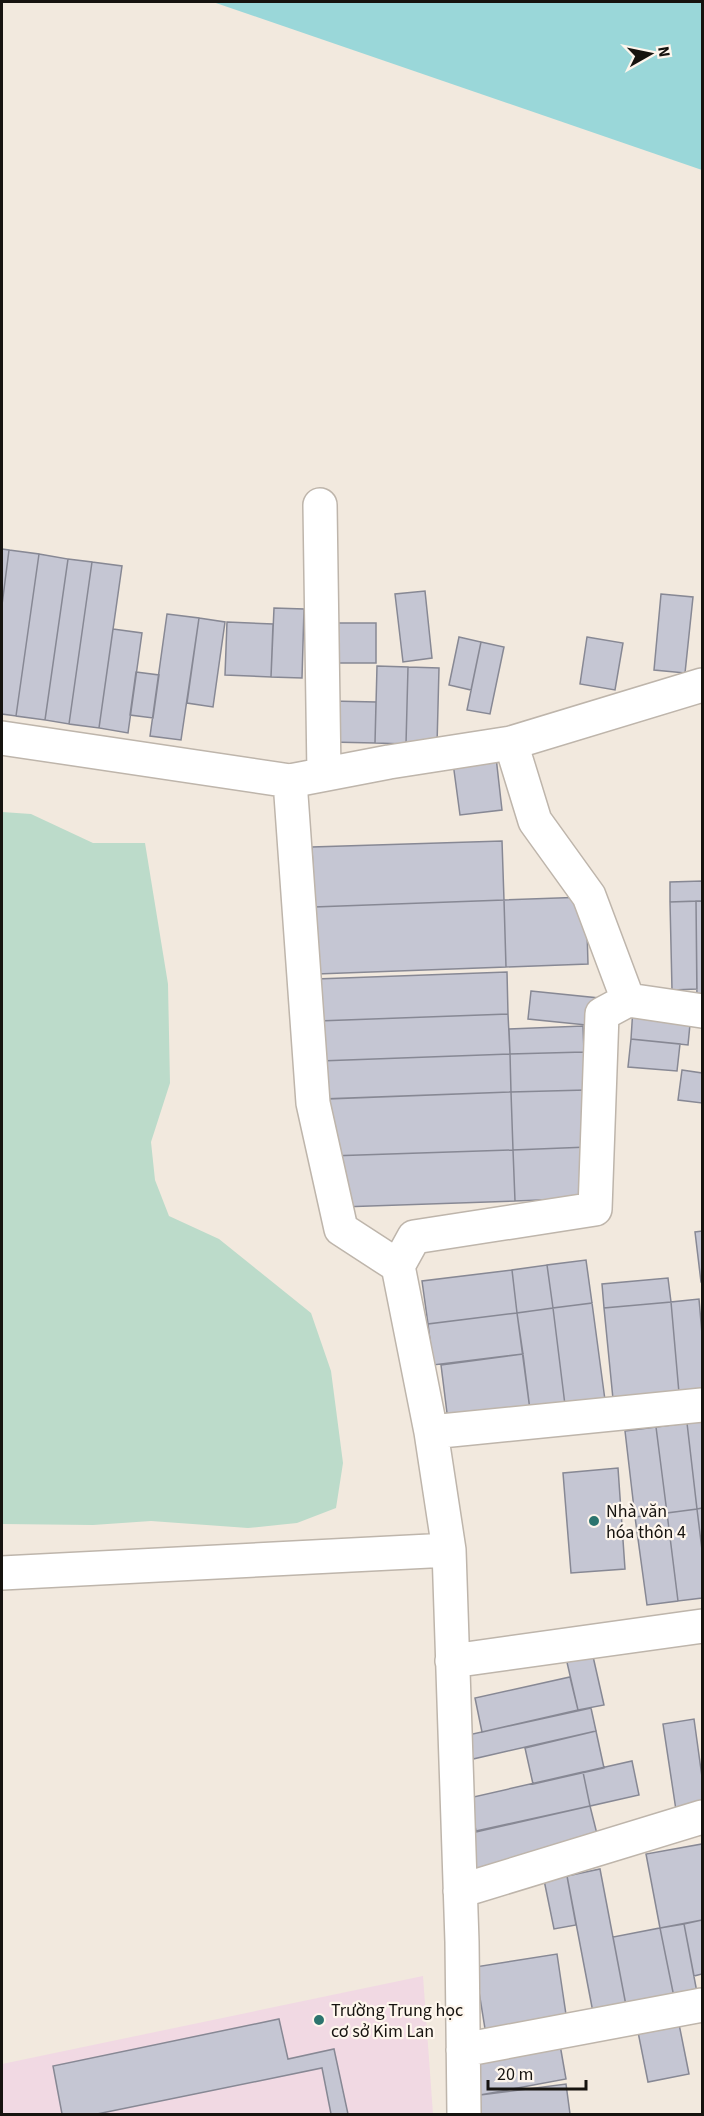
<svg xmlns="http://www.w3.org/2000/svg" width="704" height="2116" font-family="'Source Sans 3',sans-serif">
	<rect width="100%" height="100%" fill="#f2e9de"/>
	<path fill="#f1d9e3" d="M423,1976L433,2114H2V2064Z"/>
	<path fill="#bcdbca" d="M2,812L31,814L93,843H145L168,984L170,1083L151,1142L155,1180L169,1216L219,1239L311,1313L331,1371L343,1463L336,1508L297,1523L248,1528L151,1521L93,1525L2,1524Z"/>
	<path fill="#9ad7d9" d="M213,2H702V170Z"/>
	<path fill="#c5c6d3" stroke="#878894" stroke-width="1.5" d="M2,549L9,550L2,605Z
		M9,550L39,554L16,716L2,714V605Z
		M39,554L68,559L45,720L16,716Z
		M68,559L92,562L69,724L45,720Z
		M92,562L122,566L99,728L69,724Z
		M425,591L432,658L403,662L395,594Z
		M661,594L693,597L685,673L654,670Z
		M274,608L304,609L302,678L271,677Z
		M167,614L199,618L181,740L150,736Z
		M199,618L225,622L213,707L187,703Z
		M227,622L273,624L271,677L225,675Z
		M328,623H376V663H328Z
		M113,629L142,633L128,733L99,728Z
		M459,637L481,642L471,690L449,685Z
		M587,637L623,643L615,690L580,684Z
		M481,642L504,647L490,714L467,710Z
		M377,666L408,667L406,744L375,743Z
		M408,667L439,668L437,745L406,744Z
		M136,672L159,675L153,718L130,715Z
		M331,701L376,702L375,743L330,742Z
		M496,757L502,810L460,815L453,763Z
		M502,841L504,900L314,907L312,847Z
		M702,881V901L670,902V882Z
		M586,897L588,964L506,967L504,900Z
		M504,900L506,967L317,974L314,907Z
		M696,901L697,989L672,990L670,902Z
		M696,901H702V1002H697Z
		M507,972L508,1014L318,1021L316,979Z
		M531,991L599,998L596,1026L528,1019Z
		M633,1008L691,1014L688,1045L631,1039Z
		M508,1014L510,1054L320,1061L318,1021Z
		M583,1026L584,1052L510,1054L509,1029Z
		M631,1039L680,1044L677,1071L628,1067Z
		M584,1052L586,1090L511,1092L510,1054Z
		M510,1054L511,1092L321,1099L320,1061Z
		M682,1070L702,1073V1103L678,1100Z
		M586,1090L588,1147L513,1150L511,1092Z
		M511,1092L513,1150L330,1156L328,1099Z
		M588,1147L590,1198L515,1201L513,1150Z
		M513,1150L515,1201L341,1207L330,1156Z
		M702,1231V1282H701L695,1232Z
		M586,1260L592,1303L553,1308L547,1265Z
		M547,1265L553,1308L517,1313L512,1270Z
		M512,1270L517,1313L428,1324L422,1281Z
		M668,1278L671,1302L604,1308L602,1284Z
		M699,1299L702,1334V1391L679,1393L671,1302Z
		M671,1302L679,1393L613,1399L604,1308Z
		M592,1303L605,1400L565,1405L553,1308Z
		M553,1308L565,1405L530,1410L517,1313Z
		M517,1313L523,1354L433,1365L428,1324Z
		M523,1354L530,1410L448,1421L441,1365Z
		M702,1421V1508L697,1509L687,1423Z
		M687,1423L697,1509L667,1513L656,1427Z
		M656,1427L667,1513L635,1517L625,1431Z
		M618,1468L625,1569L571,1573L563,1473Z
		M702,1508V1550L697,1509Z
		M697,1509L702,1550V1598L678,1601L667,1513Z
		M667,1513L678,1601L647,1605L635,1517Z
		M592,1652L604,1705L578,1710L566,1658Z
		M570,1677L578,1710L482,1732L475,1698Z
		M591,1708L596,1731L473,1759L468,1735Z
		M694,1719L702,1777V1807L676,1810L663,1724Z
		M596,1731L604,1768L533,1784L525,1748Z
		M632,1761L639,1795L590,1806L583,1772Z
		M583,1772L590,1806L476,1831L469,1798Z
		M590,1806L599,1842L475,1870L467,1834Z
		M702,1844V1920L660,1928L646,1854Z
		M600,1869L628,2016L595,2023L567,1876Z
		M567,1876L576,1925L554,1929L544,1880Z
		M702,1920V1974L694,1976L684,1924Z
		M684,1924L699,2003L676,2007L660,1928Z
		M660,1928L676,2007L628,2016L613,1937Z
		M557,1954L568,2028L487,2041L475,1967Z
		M677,2014L689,2074L648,2082L636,2022Z
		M279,2019L288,2059L334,2049L348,2114H331L322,2068L97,2114H62L53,2066Z
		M559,2039L566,2079L480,2095L474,2054Z
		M566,2084L570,2114H481L480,2095Z"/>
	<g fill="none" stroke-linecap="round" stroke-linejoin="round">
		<g stroke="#beb5ab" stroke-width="36">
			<path id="minor" d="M320,505L324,774
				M2,738L290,781L389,762L511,743L702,685
				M511,743L535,821L589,896L628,1000L702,1011
				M290,781L313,1103L341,1229L398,1266L431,1432L449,1550L462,1942L464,2114
				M398,1266L414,1237L595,1209L602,1014L628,1000
				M431,1432L702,1405
				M2,1573L449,1550
				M452,1661L702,1626
				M460,1891L702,1817
				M463,2050L702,2005"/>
		</g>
		<use href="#minor" stroke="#fff" stroke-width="33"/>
	</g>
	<g fill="#2c746e" stroke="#fef6ed" stroke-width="2">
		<circle cx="594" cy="1521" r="6"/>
		<circle cx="319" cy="2020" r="6"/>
	</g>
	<g text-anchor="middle" stroke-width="4.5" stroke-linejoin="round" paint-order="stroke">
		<g font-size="18" fill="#16130f" stroke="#fef6ed" text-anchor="start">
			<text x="606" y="1517">Nhà văn<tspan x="606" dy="21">hóa thôn 4</tspan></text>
			<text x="331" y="2016">Trường Trung học<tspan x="331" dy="21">cơ sở Kim Lan</tspan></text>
		</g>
	</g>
	<rect width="704" height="2116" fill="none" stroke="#16130f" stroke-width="6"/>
	<g transform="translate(650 54) rotate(81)" stroke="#fef6ed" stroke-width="4.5" paint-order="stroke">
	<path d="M0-4.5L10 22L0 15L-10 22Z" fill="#16130f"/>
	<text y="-9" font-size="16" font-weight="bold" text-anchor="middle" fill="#16130f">N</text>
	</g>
	<path d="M488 2080v9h98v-9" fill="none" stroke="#16130f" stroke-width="3"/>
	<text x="497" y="2080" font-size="18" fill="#16130f" stroke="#fef6ed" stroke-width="4.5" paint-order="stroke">20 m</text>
</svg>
